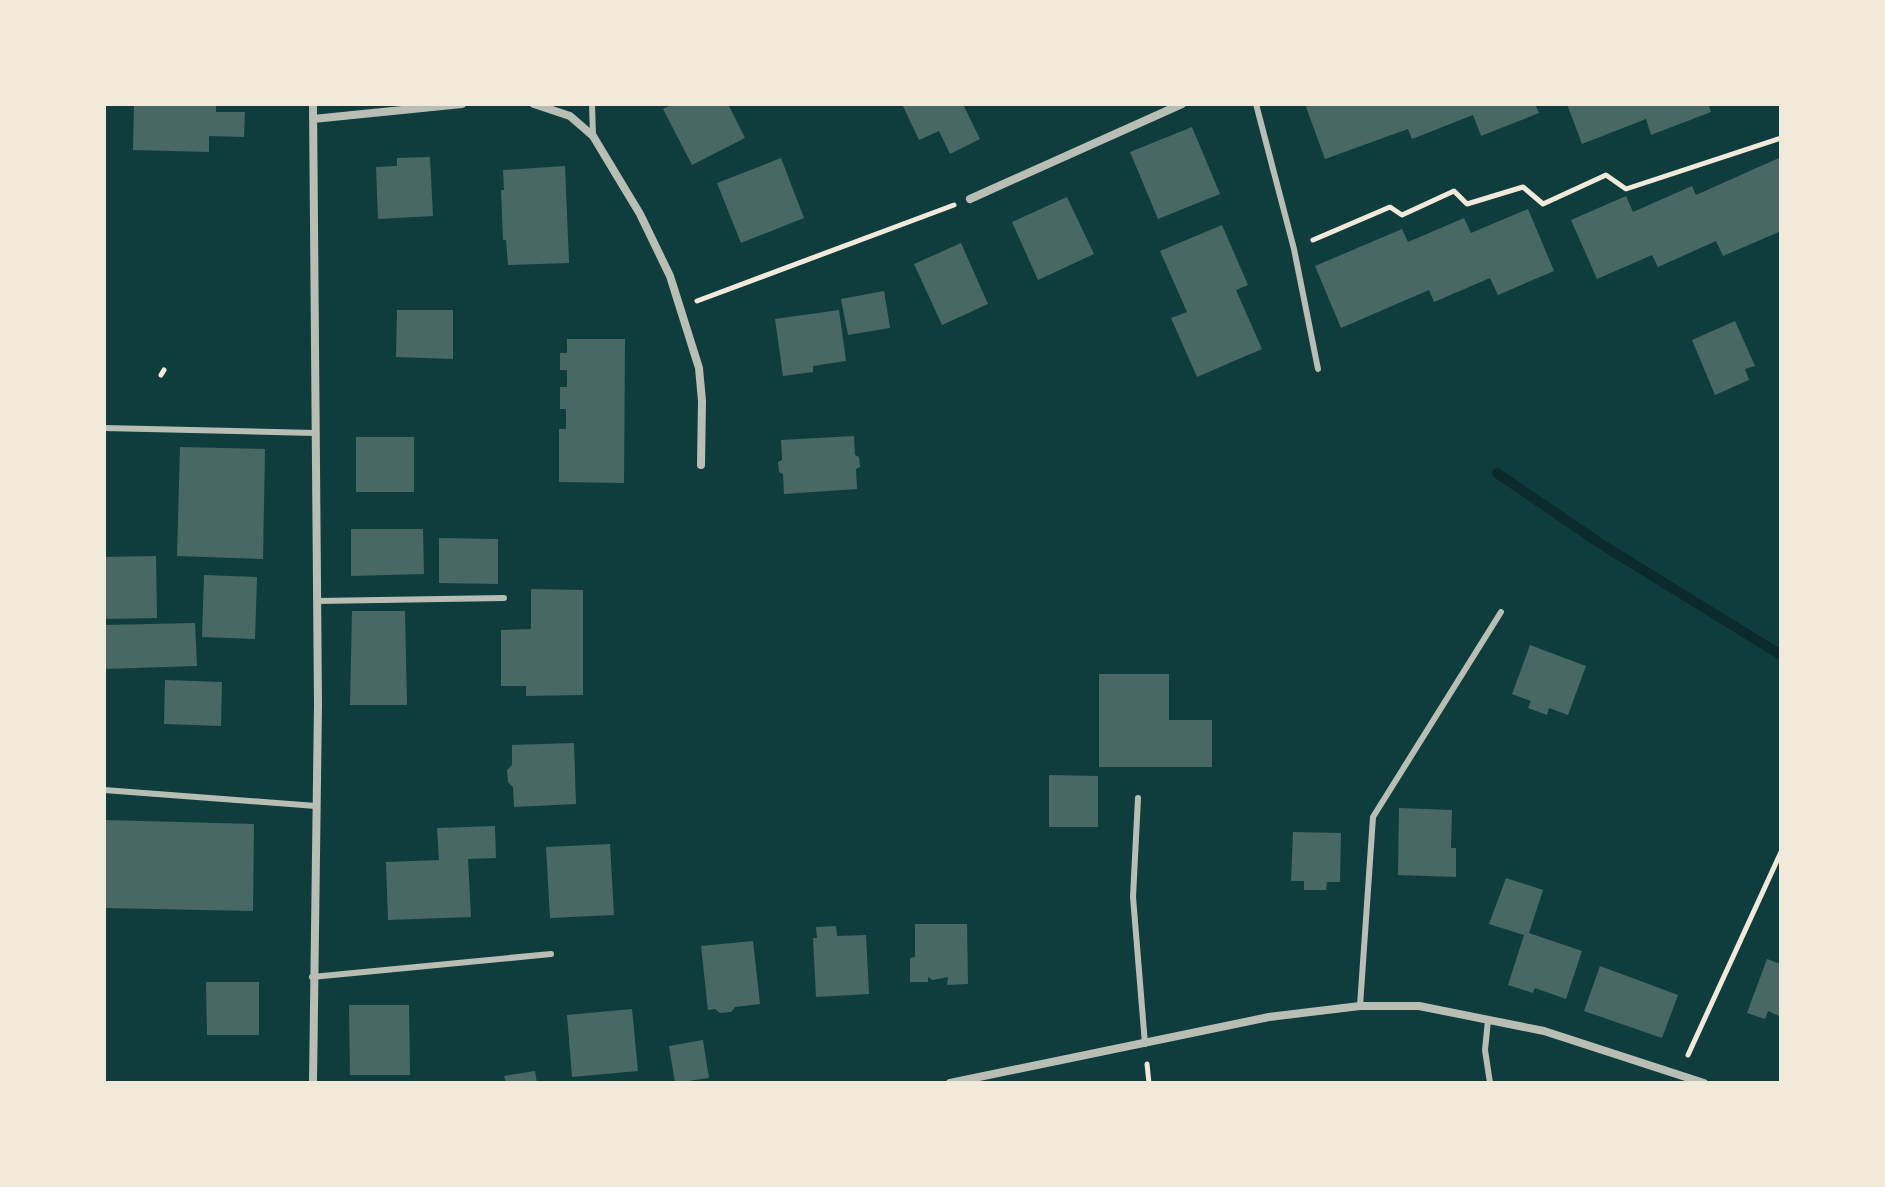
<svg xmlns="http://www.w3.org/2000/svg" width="1885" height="1187" font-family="'Noto Sans',sans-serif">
	<rect width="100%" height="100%" fill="#0f3d3e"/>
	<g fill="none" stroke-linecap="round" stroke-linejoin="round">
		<path stroke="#0a2a2b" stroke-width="10" d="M1497,473L1601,544L1781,655"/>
	</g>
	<path fill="#486865" d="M134,104H216V112H245L244,137L209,136V152L133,150Z
		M673,104H728L745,138L692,165L663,109Z
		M902,104H963L980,139L950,154L939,131L919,140Z
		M1305,104H1535L1539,113L1481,136L1473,115L1412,139L1408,129L1325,159Z
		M1567,104H1708L1711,112L1651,135L1646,119L1582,144Z
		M1192,127L1220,194L1158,219L1130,152Z
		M430,157L433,216L378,219L376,167L397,166V158Z
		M1781,157V231L1723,256L1716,241L1658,267L1652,255L1597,279L1571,220L1626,196L1633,212L1692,186L1696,195Z
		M781,158L804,218L741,243L717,183Z
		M565,166L569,263L508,265L506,240H503L501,190H504L503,170Z
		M1067,197L1094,254L1038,280L1012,222Z
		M1528,209L1554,271L1498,295L1490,278L1434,302L1429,290L1341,328L1315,266L1402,229L1408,242L1464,218L1471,233Z
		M1222,225L1248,285L1236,290L1262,349L1197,377L1171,318L1187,312L1160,251Z
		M961,243L988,304L942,325L914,264Z
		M884,291L890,328L848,335L841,299Z
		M397,310H453V359L396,357Z
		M839,310L846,361L813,366V372L783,376L775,319Z
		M1735,321L1755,366L1745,369L1749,380L1715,395L1692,340Z
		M567,339H625L624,483L559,482V429H566V409H560V387H567V370H560V353H567Z
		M854,436L855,455L859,457L860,467L856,469L857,489L784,494L783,474L779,472L778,462L782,460L781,440Z
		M356,437H414V492H356Z
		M180,447L265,449L263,559L177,556Z
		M351,529H423L424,574L351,576Z
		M439,538L498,539V584L439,583Z
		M156,556L157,618L104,619V557Z
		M204,575L257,577L255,639L202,637Z
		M531,589L583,590V695L526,696V686H501V630L531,629Z
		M352,611H405L407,705H350Z
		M195,623L197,666L104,669V625Z
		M1530,645L1586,666L1568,715L1549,708L1547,715L1528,708L1531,701L1512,694Z
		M1099,674H1169V720H1212V767H1099Z
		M165,680L222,682L221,726L164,724Z
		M574,743L576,804L514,807L513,787L508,782L507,770L512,765V745Z
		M1049,775L1098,776V827H1049Z
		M1399,808L1452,810L1451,848H1456V877L1398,875Z
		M104,820L254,824L253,911L104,908Z
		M495,826L496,858L468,859L471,917L388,920L386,862L439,860L437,828Z
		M1293,832L1341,833L1340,882H1327L1326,890H1304V881H1291Z
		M610,844L614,915L550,918L546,847Z
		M1506,878L1543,890L1529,933L1582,951L1566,999L1535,988L1533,993L1508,985L1524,935L1489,924Z
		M915,924H967L968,984L947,985L948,977L933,980L928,977V982H910V958L915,957Z
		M836,926L837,936L866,935L869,994L816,997L813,938H817L816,927Z
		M753,941L760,1004L735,1007L731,1012L720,1013L715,1009L708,1010L701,946Z
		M1767,959L1781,964V1017L1768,1011L1765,1019L1747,1013Z
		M1600,966L1678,995L1662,1038L1584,1011Z
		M206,982H259V1035H207Z
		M349,1005H409L410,1075H350Z
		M632,1009L638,1071L572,1077L567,1015Z
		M703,1040L709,1078L675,1083L669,1046Z
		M535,1071L537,1083H506L504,1076Z"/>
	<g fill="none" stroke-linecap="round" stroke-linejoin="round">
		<path stroke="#f1e9da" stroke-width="5" d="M1313,240L1390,207L1402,215L1454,191L1467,204L1523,187L1543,204L1606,175L1626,189L1781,138
			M697,301L954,205
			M161,375L164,370
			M1688,1055L1781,852
			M1147,1064L1149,1083"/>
		<path stroke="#b8beb3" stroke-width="6" d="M592,104L593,136
			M1256,104L1294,249L1318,369
			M104,428L314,433
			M317,601L504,598
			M104,790L316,806
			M1138,798L1133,897L1145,1044
			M312,977L551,954
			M1360,1006L1373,817L1501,612
			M1488,1020L1485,1050L1490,1083"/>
		<path stroke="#b8beb3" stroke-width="8" d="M534,104L570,116L593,136L640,214L670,276L699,368L702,401L701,465
			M313,119L462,104
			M970,199L1182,104
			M313,1083L318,704L313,104
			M950,1083L1269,1017L1360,1006H1419L1544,1031L1704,1083"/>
	</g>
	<rect width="1885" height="1187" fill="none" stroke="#f1e9da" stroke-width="212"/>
</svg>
